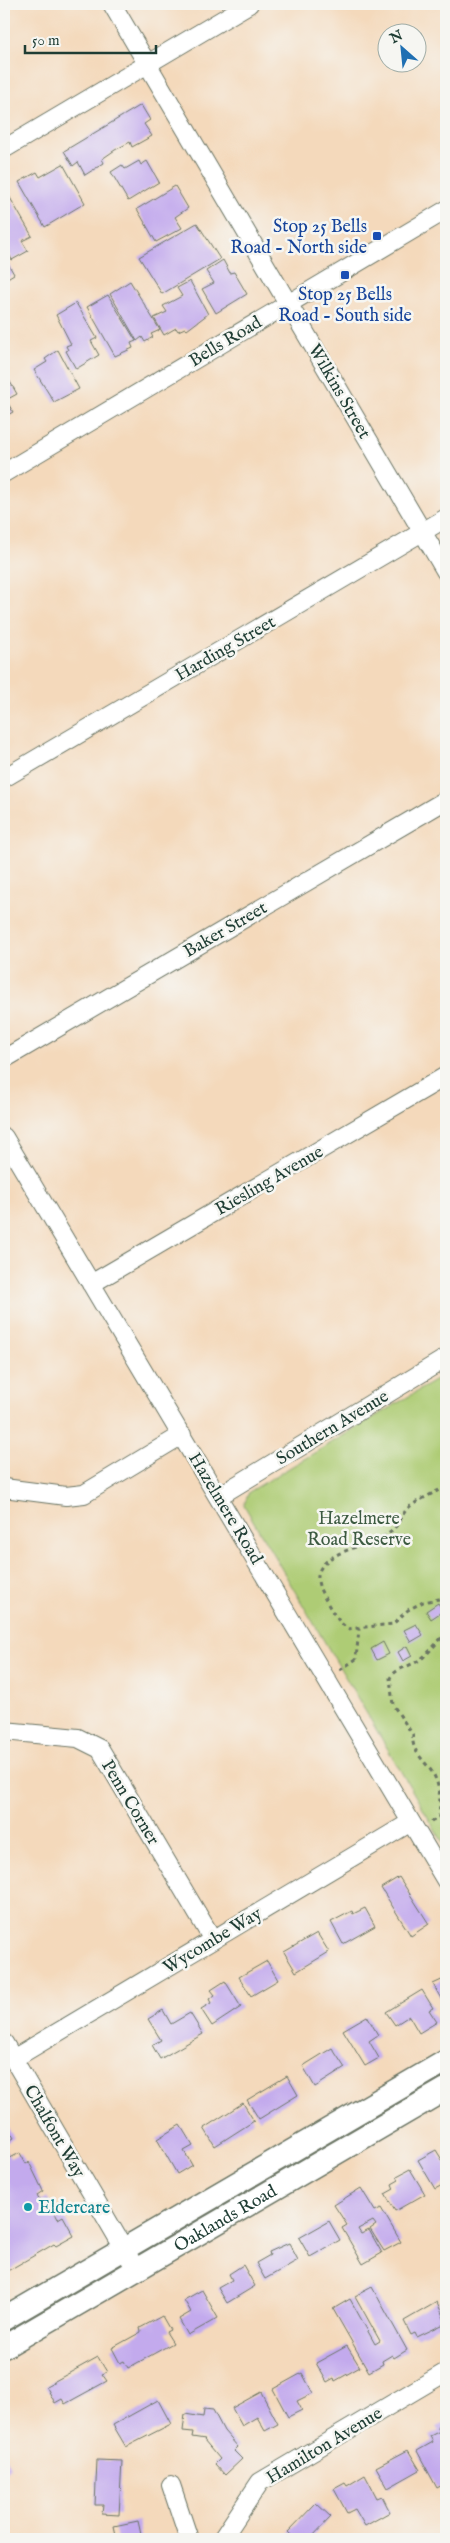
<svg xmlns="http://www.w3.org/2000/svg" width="450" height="2543" font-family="'IM FELL English',serif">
	<rect width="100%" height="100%" fill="#f6f6f2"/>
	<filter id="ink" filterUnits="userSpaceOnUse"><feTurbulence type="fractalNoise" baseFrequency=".02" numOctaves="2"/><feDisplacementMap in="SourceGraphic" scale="10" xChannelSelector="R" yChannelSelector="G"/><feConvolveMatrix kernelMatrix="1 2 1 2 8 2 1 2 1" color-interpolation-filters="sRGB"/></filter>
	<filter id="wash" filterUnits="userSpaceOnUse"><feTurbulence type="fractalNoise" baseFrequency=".0096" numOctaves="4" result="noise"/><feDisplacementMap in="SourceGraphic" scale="20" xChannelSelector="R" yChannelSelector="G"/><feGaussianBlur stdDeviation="1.12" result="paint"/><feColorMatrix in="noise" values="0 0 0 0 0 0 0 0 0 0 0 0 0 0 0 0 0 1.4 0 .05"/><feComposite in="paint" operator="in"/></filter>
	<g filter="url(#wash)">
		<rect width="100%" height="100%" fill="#f4d9bb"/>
		<path fill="#aecc74" stroke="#668454" d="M446,1374V1848L244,1505L249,1492Z"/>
		<g id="blocks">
			<path fill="#c3aaed" d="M141,105L150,120L144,124L152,136L132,147L130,142L115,150L102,159L104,163L85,175L78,162L73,166L64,151Z
				M139,161L141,165L147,161L159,182L128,201L111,172L122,165L125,169Z
				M63,164L85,203L45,227L19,182L37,172L40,177Z
				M175,186L188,208L175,217L182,228L156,242L137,209Z
				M5,189L32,236L22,241L28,251L12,260L4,245Z
				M197,223L220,259L162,294L139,257Z
				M4,257L14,274L4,280Z
				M223,260L230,273L234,272L247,294L216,313L202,289L214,283L206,271Z
				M130,281L160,330L151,334L153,337L145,342L142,337L137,341L110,294Z
				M190,281L208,314L187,330L185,328L178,331L176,328L164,335L154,318L167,312L163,306L182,296L177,288Z
				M108,295L136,341L131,343L133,348L115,356L87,307Z
				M76,303L97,338L91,341L99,355L76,369L66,351L68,350L66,346L71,344L56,315Z
				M58,350L79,389L54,402L34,370L47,362L45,359Z
				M9,380L17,394L6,400L13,412L4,417V382Z
				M438,1603L443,1611L431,1619L426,1611Z
				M416,1624L423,1635L411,1642L404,1630Z
				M383,1642L389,1654L377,1660L371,1649Z
				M407,1646L412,1656L403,1661L398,1652Z
				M399,1877L429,1924L411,1936L381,1888Z
				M365,1908L375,1926L343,1944L331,1922L352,1911L353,1914Z
				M317,1933L329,1952L296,1972L284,1952Z
				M267,1961L278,1980L251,1996L239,1977Z
				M446,1978V2008L433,1984Z
				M225,1981L241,2007L212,2026L201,2009L211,2003L209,1999L215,1995L211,1990Z
				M422,1990L433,2008L429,2010L437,2022L419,2033L409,2016L395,2025L386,2012Z
				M163,2010L171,2024L190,2013L203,2034L160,2059L152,2045L161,2040L148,2019Z
				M367,2016L378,2035L369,2041L379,2058L365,2066L343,2030Z
				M332,2048L345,2068L315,2087L303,2066Z
				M287,2076L298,2095L259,2119L247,2100Z
				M243,2103L254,2121L215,2146L204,2128Z
				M5,2123L14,2138L4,2144V2124Z
				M180,2125L193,2146L184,2151L192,2165L177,2174L157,2139Z
				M4,2146L10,2158L20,2153L26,2164L29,2162L43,2191L37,2195L41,2202L47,2198L58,2219L63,2216L74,2236L56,2246L54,2244L4,2273V2221L8,2219L4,2211Z
				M436,2150L444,2163L446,2162V2183L435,2189L418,2160Z
				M410,2169L425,2194L395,2211L385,2194L394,2189L392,2184L399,2180L397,2176Z
				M361,2188L375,2211L381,2208L401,2242L384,2251L370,2229L376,2225L373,2221L358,2229L361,2234L369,2230L382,2253L363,2264L342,2228L347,2225L334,2205Z
				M329,2221L340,2240L310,2257L299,2238Z
				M289,2243L298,2260L265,2279L256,2263L270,2255L269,2252Z
				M243,2265L255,2286L227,2303L218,2288L232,2280L229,2274Z
				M372,2287L407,2350L394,2358L392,2355L382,2361L383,2364L369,2372L333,2309L350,2299L375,2344L380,2341L355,2296Z
				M202,2290L218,2318L188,2335L179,2319L191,2312L184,2300Z
				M437,2302L446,2323L417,2337L415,2333L411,2335L404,2321Z
				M162,2316L170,2330L166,2332L173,2343L128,2368L124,2361L120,2363L112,2348L141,2332L140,2328Z
				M347,2346L360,2367L335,2381L334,2378L327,2382L316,2363Z
				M98,2357L107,2372L102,2374L107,2381L65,2404L62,2399L55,2403L46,2386Z
				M302,2373L313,2393L297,2401L302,2410L288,2417L273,2389Z
				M261,2392L278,2424L265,2431L257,2417L242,2426L232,2408Z
				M158,2400L171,2424L126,2447L113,2425Z
				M204,2409L213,2410L224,2431L238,2447L234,2451L242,2459L225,2475L215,2464L220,2459L204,2440L205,2439L192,2437L193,2432L183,2431L185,2414L203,2417Z
				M446,2423V2483L437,2488L417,2451L433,2442L430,2436L440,2431L437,2427Z
				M408,2450L420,2470L388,2488L376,2467Z
				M4,2452L10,2467L4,2476Z
				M97,2460L122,2461L119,2515L102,2514L103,2505H95Z
				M365,2475L377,2498L382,2496L390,2512L365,2526L355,2509L347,2513L334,2489L345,2483L347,2486Z
				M316,2503L331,2517L310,2539H295L288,2532Z
				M138,2521L142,2539H117L114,2526Z"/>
		</g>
	</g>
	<g filter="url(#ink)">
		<use href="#blocks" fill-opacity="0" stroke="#6a7463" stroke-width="1"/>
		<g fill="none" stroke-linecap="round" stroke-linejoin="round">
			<g stroke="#6a7463" stroke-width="20">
				<path id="minor" d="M112,4L446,572
					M4,149L249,4
					M4,473L446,210
					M4,778L446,518
					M4,1059L446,800
					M4,1137L446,1881
					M91,1284L446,1076
					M4,1488L66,1496L84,1494L182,1435
					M219,1496L446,1358
					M4,1731L78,1738L100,1749L213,1940
					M4,2043L137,2271
					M13,2059L411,1822
					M171,2485L189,2539
					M222,2539L260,2482L446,2372"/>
			</g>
			<g stroke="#6a7463" stroke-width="25">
				<g id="major">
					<path d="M4,2319L446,2061"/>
					<path id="s1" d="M4,2347L446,2089"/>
				</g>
			</g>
			<path stroke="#6a7463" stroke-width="3" stroke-dasharray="4 4" stroke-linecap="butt" d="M446,1486C437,1492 413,1502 406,1510C400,1518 398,1527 388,1534C366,1549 299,1552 323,1595C330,1608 336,1620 348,1629L393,1624L408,1610L423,1602L439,1599L446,1601
				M340,1670L356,1659L359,1629
				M440,1808L446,1811
				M431,1822L439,1817C440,1804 441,1793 436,1780C431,1764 410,1754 413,1735L393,1705L390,1678C397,1667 410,1667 421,1659C430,1652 438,1641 446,1633"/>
			<use href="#minor" stroke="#fff" stroke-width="18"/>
			<use href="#major" stroke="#fff" stroke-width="22"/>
		</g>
	</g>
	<g fill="#1a4fb4" stroke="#f6f6f2" stroke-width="2">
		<rect x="372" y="231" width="10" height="10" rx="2.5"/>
		<rect x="340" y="270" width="10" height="10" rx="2.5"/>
	</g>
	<circle fill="#0f9aa8" stroke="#f6f6f2" stroke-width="2" cx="28" cy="2207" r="5"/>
	<g text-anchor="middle" stroke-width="5" stroke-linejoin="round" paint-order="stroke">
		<g font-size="18" fill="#164399" stroke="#f6f6f2" text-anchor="end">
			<text x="367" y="232">Stop 25 Bells<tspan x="367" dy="21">Road - North side</tspan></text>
			<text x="345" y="300" text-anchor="middle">Stop 25 Bells<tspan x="345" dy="21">Road - South side</tspan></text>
		</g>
		<g font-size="18" fill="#1f3d34" stroke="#f6f6f2">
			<text transform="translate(225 341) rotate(-31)" y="6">Bells Road</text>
			<text transform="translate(340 391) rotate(60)" y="6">Wilkins Street</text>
			<text transform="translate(225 648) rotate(-30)" y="6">Harding Street</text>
			<text transform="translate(225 929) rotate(-30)" y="6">Baker Street</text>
			<text transform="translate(269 1180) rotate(-30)" y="6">Riesling Avenue</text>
			<text transform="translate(332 1427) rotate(-31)" y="6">Southern Avenue</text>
			<text transform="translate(226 1508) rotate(59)" y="6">Hazelmere Road</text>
			<text transform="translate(131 1802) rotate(59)" y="6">Penn Corner</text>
			<text transform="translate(212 1940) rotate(-31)" y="6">Wycombe Way</text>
			<text transform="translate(55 2131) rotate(60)" y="6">Chalfont Way</text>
			<text dy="6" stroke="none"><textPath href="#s1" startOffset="256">Oaklands Road</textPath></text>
			<text transform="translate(324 2445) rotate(-31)" y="6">Hamilton Avenue</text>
		</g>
		<g font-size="18" fill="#3c5a41" stroke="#f6f6f2">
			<text x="359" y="1524">Hazelmere<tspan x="359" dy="21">Road Reserve</tspan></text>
		</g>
		<g font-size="18" fill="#0d838f" stroke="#f6f6f2" text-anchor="start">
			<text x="38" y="2213">Eldercare</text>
		</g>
	</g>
	<rect width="450" height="2543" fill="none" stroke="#f6f6f2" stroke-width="20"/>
	<g transform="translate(402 48) rotate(333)"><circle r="24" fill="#f6f6f2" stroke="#a0aca6"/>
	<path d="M0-4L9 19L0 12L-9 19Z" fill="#1f6fb2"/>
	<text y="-8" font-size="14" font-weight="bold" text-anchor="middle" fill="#1f3d34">N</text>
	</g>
	<path d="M25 45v8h131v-8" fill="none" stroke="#1f3d34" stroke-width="2.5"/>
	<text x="32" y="45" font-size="15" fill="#1f3d34" stroke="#f6f6f2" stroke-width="4" paint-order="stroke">50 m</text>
</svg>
